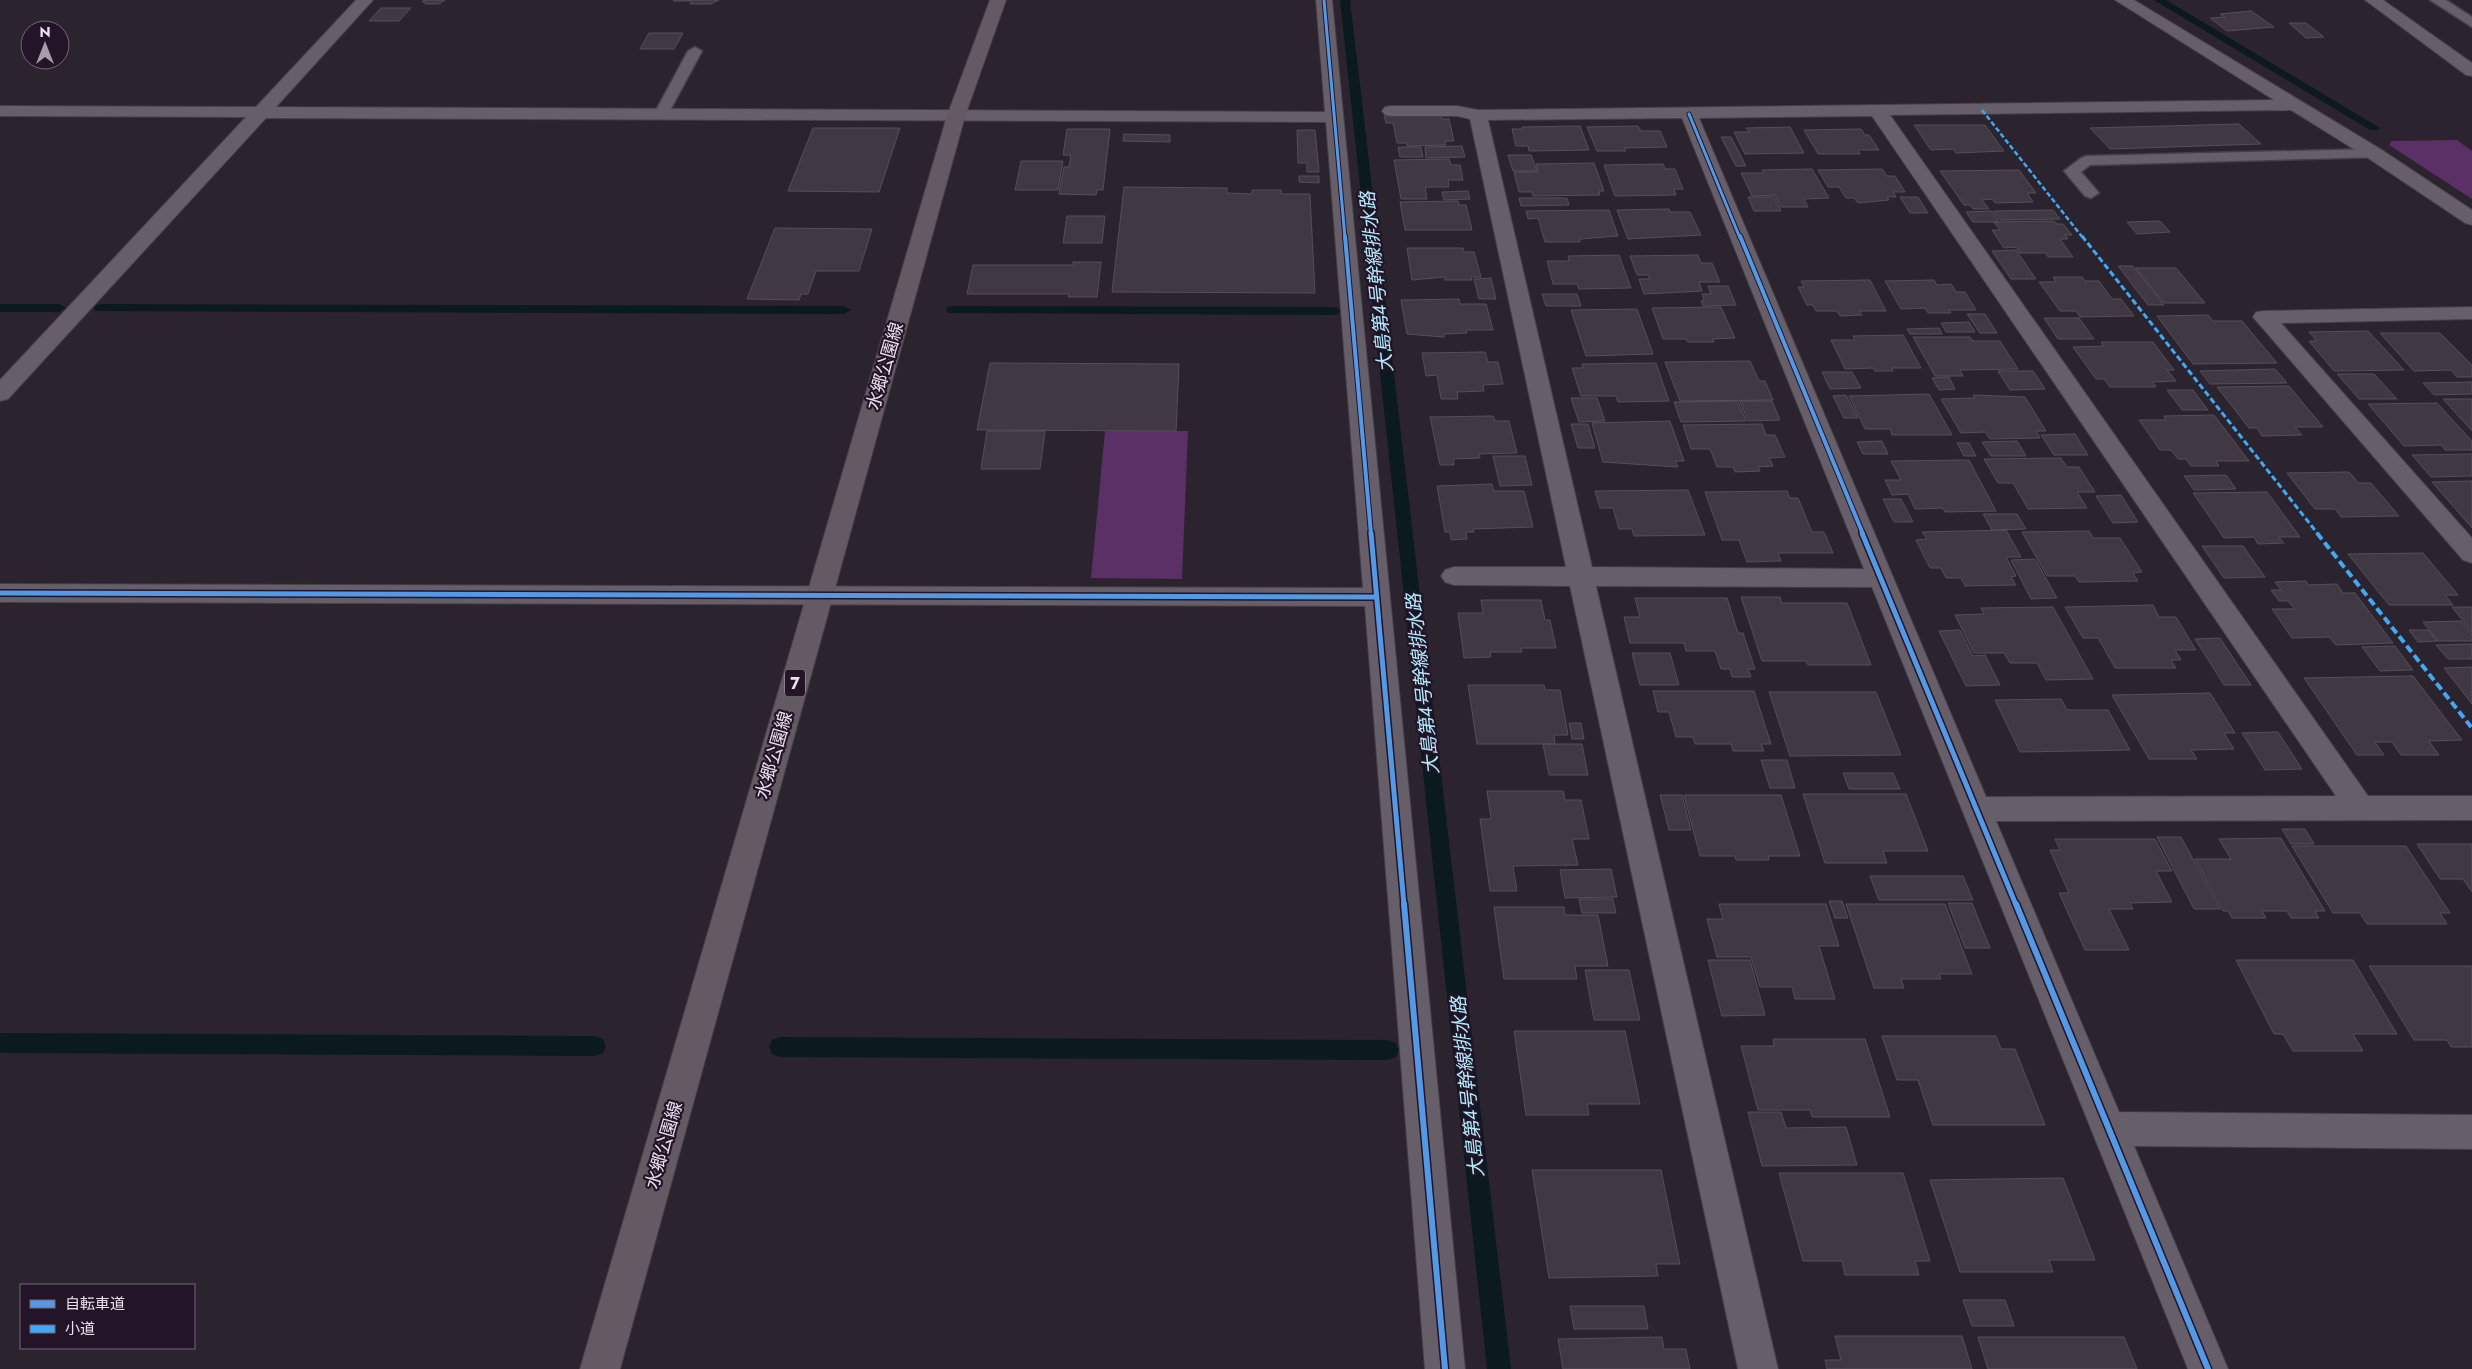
<svg xmlns="http://www.w3.org/2000/svg" width="2472" height="1369" font-family="Jost,'Noto Sans JP',sans-serif">
	<rect width="100%" height="100%" fill="#2b232e"/>
	<path fill="#5a3066" d="M2457,140L2472,151V199L2389,145L2392,141Z
		M1105,431H1188L1182,579L1091,578Z"/>
	<g fill="none" stroke-linecap="round" stroke-linejoin="round">
		<path fill="#0a1a1f" fill-rule="evenodd" d="M1340,0H1350L1511,1369H1487Z
			M2154,0H2166L2380,128L2378,130H2370Z
			M0,304H59L66,308L59,312H0Z
			M101,304L844,306L851,310L844,314L96,311L94,308L96,305Z
			M953,306L1335,307L1342,311L1335,315L948,313L946,310L948,307Z
			M0,1033L595,1036L603,1039L606,1046L603,1053L595,1056L0,1053Z
			M780,1037L1388,1040L1396,1043L1399,1050L1396,1057L1388,1060L780,1057L772,1054L769,1047L772,1040Z"/>
	</g>
	<path fill="#403943" stroke="#564e58" d="M424,0H445L439,4H425L426,2H422Z
		M674,0H719L711,4H690L692,1H673Z
		M381,8H411L399,21H369Z
		M2251,11L2274,27L2227,31L2210,18L2225,17L2220,14Z
		M2289,23H2306L2324,37L2306,38Z
		M649,33H683L674,49H640Z
		M1441,115L1442,119H1449L1454,141H1445L1446,145L1407,146V143H1397L1393,123H1386L1384,116Z
		M2239,124L2261,144L2110,149L2090,128Z
		M1914,125H1985L2004,151L1956,153L1953,149L1931,150Z
		M1580,126L1589,150L1529,151L1528,146H1516L1512,129H1523L1522,127Z
		M1638,126L1641,131H1660L1667,147L1624,148L1626,151H1597L1587,127Z
		M1790,127L1804,153L1745,154L1734,132H1749L1746,128Z
		M813,128H900L879,192L788,191Z
		M1067,129H1110L1103,190H1097L1096,195L1059,194L1064,167H1069L1071,155H1063Z
		M1861,129L1865,135H1869L1879,150H1858L1860,154H1818L1804,130Z
		M1297,130H1315L1319,172H1307V163H1298Z
		M1124,134L1170,135V142L1123,141Z
		M1721,137H1731L1746,166H1736Z
		M1462,146L1465,157L1426,158L1425,147Z
		M1398,147H1421L1423,157H1400Z
		M1508,155H1531L1537,171H1513Z
		M1449,159L1451,165H1460L1463,180H1448L1449,187H1425L1427,199H1401L1394,160Z
		M1021,161H1063L1058,190H1015Z
		M1594,163L1604,191H1599L1600,195L1533,196L1532,192H1519L1514,172H1538L1536,164Z
		M1663,164L1665,169H1675L1683,189H1674L1676,195L1615,196L1604,165Z
		M1812,169L1829,198L1804,199L1808,207H1781L1775,195L1752,196L1741,173H1764L1762,170Z
		M1882,169L1887,176H1895L1905,192H1893L1896,197H1887L1889,200L1858,203L1854,198H1846L1839,187H1828L1818,170Z
		M2019,170L2036,193H2027L2033,202L1995,203L1992,199L1982,200L1989,209H1973L1970,205H1964L1940,171Z
		M1299,176H1319V183L1299,182Z
		M1124,187L1227,188V193L1252,194V190H1281V194H1310L1315,293L1112,292Z
		M1468,191L1470,199L1444,200L1442,192Z
		M1748,197H1774L1781,211H1754Z
		M1900,197H1918L1928,213H1910Z
		M1519,198H1567L1569,205L1521,206Z
		M1458,201L1459,205H1466L1472,230H1405L1400,202Z
		M1669,209L1670,212H1690L1701,235L1628,239L1617,210Z
		M1609,210L1618,236L1580,239V242H1545L1538,218L1528,219L1526,211Z
		M2053,210L2060,219L2000,220L1994,211Z
		M1992,211L1999,222H1973L1966,212Z
		M1067,216H1105L1102,243H1063Z
		M2054,221L2057,224H2063L2072,235H2065L2068,239H2060L2073,257H2048L2046,253H2020L2016,247L2004,248L1992,230H2000L1994,222Z
		M2160,221L2170,232L2137,234L2127,222Z
		M775,228L872,229L859,271H816L808,294H801L799,300L747,299Z
		M1407,248H1463L1464,252H1474L1481,277H1471L1472,280H1445V277L1412,280Z
		M2016,250L2036,279H2011L1992,251Z
		M1619,255L1631,288L1579,289L1577,284H1553L1547,261H1569L1568,256Z
		M1698,255L1701,263H1712L1720,282H1699L1702,291L1644,294L1639,279H1650L1648,275H1637L1630,256Z
		M1073,262H1101L1097,297H1068L1069,294H967L973,265H1073Z
		M2118,266H2133L2164,305H2148Z
		M2136,268H2176L2205,303H2164Z
		M2053,277H2082L2085,281H2099L2112,299H2121L2134,316L2080,317L2076,311H2060L2039,282H2056Z
		M1491,278L1496,299H1479L1474,279Z
		M1870,280L1886,311H1859L1862,315L1840,316L1837,311H1816L1813,305H1807L1798,287H1804L1801,281Z
		M1934,280L1937,285L1951,284L1956,292H1965L1976,310H1949L1951,313H1928L1925,308L1901,309L1885,281Z
		M1708,286H1728L1736,305L1703,306L1701,301H1704L1702,294H1711Z
		M1542,294H1577L1581,306H1546Z
		M1459,299L1460,304H1486L1493,330H1466L1467,333L1444,334V337L1407,334L1401,300Z
		M1721,307L1735,338L1712,339L1714,342H1688L1686,339H1663L1652,308Z
		M1637,309L1653,354L1586,356L1571,310Z
		M1967,314H1985L1997,333H1980Z
		M2208,315L2213,321H2242L2277,363L2193,364L2157,316Z
		M2044,318H2079L2094,339H2058Z
		M1969,322L1975,332H1946L1941,323Z
		M1939,328L1942,334H1910L1907,329Z
		M2368,331L2404,370L2334,371L2309,341H2317L2309,332Z
		M2380,333H2440L2472,365V377H2457L2451,370L2414,371Z
		M1903,335L1921,368H1892L1893,371H1875L1873,368L1845,369L1831,340H1855L1853,336Z
		M1913,337H1970L1973,341H2000L2018,369L1960,370L1963,376H1935Z
		M2101,342H2153L2174,370H2167L2176,381L2152,382L2156,387H2110L2104,379H2096L2073,347L2104,346Z
		M1485,352L1488,362H1498L1503,384L1483,385L1484,391L1457,392L1458,399H1441L1437,375L1426,376L1422,353Z
		M1750,361L1759,381H1765L1773,400L1680,401L1665,362Z
		M990,363L1179,364L1176,431L977,430Z
		M1656,363L1669,401L1618,402L1616,396H1581L1572,368H1583L1582,364Z
		M2275,369L2287,383L2210,384L2200,371Z
		M1998,371H2033L2045,389L2010,390Z
		M1822,372H1852L1861,388L1830,389Z
		M2337,374H2374L2397,399H2359Z
		M1949,377L1955,389L1939,390L1932,378Z
		M2472,382V394L2434,395L2423,383Z
		M2289,386L2323,427H2295L2302,435L2262,436L2257,428H2249L2217,387Z
		M2167,390H2193L2208,410H2182Z
		M1929,394L1952,435H1892L1890,429H1865L1849,396Z
		M1846,395L1858,418H1844L1833,396Z
		M1973,395L2025,397L2046,431H2036L2040,438L1990,439L1985,432L1961,433L1941,399L1975,398Z
		M1571,398H1597L1605,421L1579,422Z
		M2443,399H2472V431Z
		M1738,401L1746,421L1681,422L1674,402Z
		M1740,401H1772L1780,420L1748,421Z
		M2437,403L2472,441V450H2445L2441,445L2404,446L2368,404Z
		M2214,415L2249,461H2216L2219,466H2191L2186,459H2178L2171,450H2160L2139,420H2166L2164,416Z
		M1493,416L1495,421H1509L1517,453L1479,454L1480,458L1453,459L1454,465H1440L1430,417Z
		M1670,421L1684,461H1675L1678,467L1603,462L1592,423Z
		M1571,424H1588L1595,448H1578Z
		M1762,424L1766,435H1775L1785,457L1769,458L1773,466L1758,467L1760,471L1735,472L1733,467H1717L1710,449H1691L1683,425Z
		M987,431H1045L1040,469H981Z
		M2075,434L2088,455H2054L2041,435Z
		M1882,441L1888,454H1863L1857,442Z
		M2017,441L2026,456H1991L1982,442Z
		M1957,443H1969L1976,456H1964Z
		M2472,454V476L2431,477L2412,455Z
		M1493,456H1525L1532,485L1500,486Z
		M2061,458L2067,467H2079L2095,492H2077L2087,508L2028,509L2013,483H1998L1984,459Z
		M1969,460L1996,511L1945,512L1943,508L1915,509L1908,494L1892,495L1885,480H1901L1891,461Z
		M2349,472L2359,483H2371L2399,516L2341,517L2335,509H2315L2287,473Z
		M2226,475L2236,489L2194,490L2184,476Z
		M2472,481V528L2432,482Z
		M1492,484L1494,491H1524L1533,527L1473,529L1474,532H1466L1467,539L1451,540L1450,532H1445L1437,486Z
		M1688,490L1705,535L1634,536L1632,529H1619L1613,508H1600L1595,491Z
		M1787,491L1790,498H1798L1812,532H1824L1833,553H1778L1781,561L1747,562L1739,540H1722L1705,492Z
		M2267,492L2300,537H2279L2284,543L2258,544L2254,537L2224,538L2193,493Z
		M2121,495L2138,522L2113,523L2096,496Z
		M1883,499H1901L1913,522H1894Z
		M1983,514H2017L2026,529L1992,530Z
		M2006,530L2021,557H2006L2016,576L2011,577L2016,585L1965,586L1961,578H1946L1941,568H1930L1916,540L1927,539L1922,532Z
		M2089,531L2093,538H2120L2142,572L2133,573L2138,581L2079,582L2075,576H2047L2022,532Z
		M2202,546H2243L2265,577L2224,578Z
		M2423,553L2458,595H2445L2453,605H2389L2348,554Z
		M2035,559L2057,598L2031,599L2011,560Z
		M2306,581L2308,585L2337,584L2343,593H2355L2393,643L2336,645L2329,637L2292,638L2272,609H2295L2288,601H2279L2271,590H2281L2275,582Z
		M1741,597H1780L1782,603H1847L1871,665H1808L1806,661H1762Z
		M1635,598H1727L1738,633H1743L1755,669H1748L1751,677H1732L1730,669H1721L1715,651H1686L1684,643H1630L1624,617H1640Z
		M1481,600H1541L1545,620H1550L1556,648H1521L1522,652H1490L1491,657L1464,658L1458,613H1483Z
		M2153,605L2159,617H2176L2196,650H2175L2181,660H2171L2176,668H2115L2098,638H2083L2065,607Z
		M2053,607L2093,679L2046,680L2037,663H2010L2004,653H1974L1955,615L1984,614L1981,608Z
		M2452,607H2472V632Z
		M2461,621L2472,634V641H2438L2423,622Z
		M1960,630L1973,656L1985,655L2000,685L1966,686L1939,631Z
		M2409,630H2428L2437,641L2418,642Z
		M2220,638L2251,685H2224L2195,639Z
		M2472,644V659H2448L2436,645Z
		M2395,646L2413,670L2380,671L2362,647Z
		M1632,653H1670L1679,685H1640Z
		M2472,667V704L2444,668Z
		M2413,676L2462,740L2429,741L2439,755H2401L2392,742H2375L2384,755H2357L2304,678Z
		M1468,685H1544L1545,690H1560L1568,735H1554L1555,744H1477Z
		M1653,691H1754L1771,744H1761L1764,751H1733L1731,744H1695L1693,737H1676L1669,712H1658Z
		M1769,692H1876L1901,755L1790,756Z
		M2210,693L2235,733H2224L2234,749L2191,750L2197,759H2149L2112,695Z
		M2061,699L2067,710H2108L2130,750L2020,752L1995,700Z
		M1569,723H1581L1584,739H1572Z
		M2278,732L2302,769L2265,770L2242,733Z
		M1543,744H1582L1588,775H1549Z
		M1761,760H1787L1795,788H1770Z
		M1843,773H1893L1900,789H1849Z
		M1487,791H1563L1565,800H1581L1589,839H1572L1578,865L1513,866L1517,891H1490L1480,819H1491Z
		M1803,794H1906L1928,851H1883L1887,863H1825Z
		M1660,795H1682L1691,830H1669Z
		M1684,795H1781L1800,856H1768L1769,860H1736L1735,856H1700Z
		M2282,829H2305L2314,844H2291Z
		M2157,837H2181L2220,909H2194Z
		M2281,838L2325,911H2315L2319,918H2291L2287,911H2262L2266,918H2232L2228,911H2223L2195,859H2231L2219,839Z
		M2055,839H2155L2172,871H2156L2172,902L2130,903L2133,909H2109L2129,950H2085L2059,893H2069L2050,850H2060Z
		M2417,844H2472V892L2463,879H2440Z
		M2292,846H2406L2450,913H2440L2447,924H2367L2360,913H2333Z
		M1611,869L1617,897L1565,898L1560,870Z
		M1870,876H1963L1973,900H1879Z
		M1579,899H1613L1616,913H1582Z
		M1829,901H1842L1848,918H1835Z
		M1948,903H1972L1990,948H1965Z
		M1719,904H1826L1839,946H1819L1835,999H1795L1792,987H1760L1751,957H1717L1707,919H1723Z
		M1846,904H1945L1972,974H1939L1941,979H1901L1904,988H1874Z
		M1494,907H1564L1565,915H1598L1608,966H1575L1577,979H1504Z
		M1708,960H1750L1765,1015L1722,1016Z
		M2236,960H2353L2397,1034H2353L2363,1051H2293L2283,1034H2274Z
		M2369,966H2472V1047H2451L2447,1040H2414Z
		M1585,970H1629L1640,1020H1594Z
		M1514,1031H1625L1640,1104H1587L1589,1115H1526Z
		M1882,1036H1996L2001,1049H2015L2045,1125H1933L1918,1080H1897Z
		M1773,1039H1865L1890,1117H1812L1810,1110H1758L1741,1046H1774Z
		M1748,1112H1781L1786,1128L1846,1127L1857,1165L1762,1166Z
		M1532,1170H1661L1680,1264H1656L1658,1276L1549,1278Z
		M1779,1173H1903L1930,1261H1915L1919,1275H1845L1842,1261H1803Z
		M2063,1178L2095,1260H2049L2053,1272H1960L1930,1180Z
		M1963,1300H2005L2014,1326H1972Z
		M1570,1306H1644L1648,1329H1574Z
		M1835,1336H1962L1972,1369H1827L1825,1360H1841Z
		M1662,1337L1664,1349H1686L1690,1369H1563L1558,1339Z
		M1978,1337H2124L2137,1369H1988Z"/>
	<g fill="none" stroke-linecap="round" stroke-linejoin="round">
		<g stroke="#463f49" stroke-width="3">
			<path id="lane" d="M2430,0H2446L2472,17V27Z
				M695,47L702,51L668,114L661,118L656,117L654,114L688,51Z
				M2375,149L2383,154L2380,157L2090,165L2081,172L2099,193L2091,198L2085,196L2064,171L2081,158L2086,156Z"/>
		</g>
		<g stroke="#463f49" stroke-width="2">
			<path id="street" d="M356,0H373L276,107L1325,112L1316,0H1332L1465,1369H1425L1365,606L0,602V584L1363,588L1326,122L266,118L8,399L0,401V380L246,117L0,116V106L256,107Z
				M2115,0H2134L2382,150L2472,210V225L2465,223L2368,158L2291,110L1890,115L2368,796H2472V820L1996,821L2119,1112L2472,1115V1149L2134,1146L2228,1369H2188L1872,587L1596,586L1778,1369H1738L1570,586L1454,585L1445,582L1441,576L1445,570L1454,567H1566L1470,119L1457,116H1391L1385,115L1382,111L1385,107L1391,106H1457L1478,110L2274,100ZM1872,116L2336,796L1986,797L1699,118ZM1682,118L1864,569L1592,567L1488,120Z
				M2472,307V319L2281,323L2472,538V563L2463,560L2253,317L2256,312L2264,311Z"/>
		</g>
		<g stroke="#463f49" stroke-width="2">
			<path id="secondary" d="M2365,0H2383L2472,63V76L2466,75Z"/>
		</g>
		<g stroke="#463f49" stroke-width="2">
			<path id="primary" d="M990,0H1006L965,116L620,1369H580L947,116Z"/>
		</g>
		<use href="#lane" fill="#665f69" fill-rule="evenodd"/>
		<use href="#street" fill="#665f69" fill-rule="evenodd"/>
		<use href="#secondary" fill="#665f69" fill-rule="evenodd"/>
		<use href="#primary" fill="#645a63" fill-rule="evenodd"/>
		<path stroke="#3fa9f5" stroke-width="2.5" stroke-dasharray="5 2.5" stroke-linecap="butt" d="M1982,110L2083,238"/>
		<path stroke="#3fa9f5" stroke-width="3" stroke-dasharray="6 3" stroke-linecap="butt" d="M2082,236L2318,534"/>
		<path stroke="#3fa9f5" stroke-width="4" stroke-dasharray="8 4" stroke-linecap="butt" d="M2317,533L2472,728"/>
		<g stroke="#241428" stroke-width="5">
			<path id="cycleway-far3" d="M1324,0L1345,238
				M1689,114L1740,238"/>
		</g>
		<g stroke="#241428" stroke-width="6">
			<path id="cycleway-far2" d="M1345,236L1371,534
				M1740,236L1863,534"/>
		</g>
		<g stroke="#241428" stroke-width="8">
			<path id="cycleway-far1" d="M1371,533L1404,905
				M1862,533L2016,905
				M0,593L1376,597"/>
		</g>
		<g stroke="#241428" stroke-width="9">
			<path id="cycleway" d="M1404,904L1445,1369
				M2016,904L2208,1369"/>
		</g>
		<use href="#cycleway-far3" stroke="#5399e6" stroke-width="3"/>
		<use href="#cycleway-far2" stroke="#5399e6" stroke-width="4"/>
		<use href="#cycleway-far1" stroke="#5399e6" stroke-width="5"/>
		<use href="#cycleway" stroke="#5399e6" stroke-width="6"/>
	</g>
	<g text-anchor="middle" stroke-width="4.5" stroke-linejoin="round" paint-order="stroke">
		<rect fill="#241428" stroke="#b0a4b3" stroke-width="1" x="785" y="669.5" width="20" height="27" rx="4"/>
		<g font-size="16" font-weight="bold" fill="#ece1ef">
			<text x="795" y="689">7</text>
		</g>
		<g font-size="18" fill="#ece1ef" stroke="#241428">
			<text transform="translate(885 366) rotate(-74)" y="6">水郷公園線</text>
			<text transform="translate(774 755) rotate(-74)" y="6">水郷公園線</text>
			<text transform="translate(664 1145) rotate(-74)" y="6">水郷公園線</text>
		</g>
		<g font-size="19" font-style="italic" fill="#b1edfd" stroke="#241428">
			<text transform="translate(1376 282) rotate(-96)" y="7">大島第4号幹線排水路</text>
			<text transform="translate(1422 684) rotate(-96)" y="7">大島第4号幹線排水路</text>
			<text transform="translate(1467 1087) rotate(-96)" y="7">大島第4号幹線排水路</text>
		</g>
	</g>
	<rect x="20" y="1284" width="175" height="65" fill="#241428" stroke="#746678"/>
	<rect x="30" y="1300" width="25" height="8" fill="#5399e6" stroke="#746678"/>
	<text x="65" y="1309" font-size="15" fill="#ece1ef">自転車道</text>
	<rect x="30" y="1325" width="25" height="8" fill="#3fa9f5" stroke="#746678"/>
	<text x="65" y="1334" font-size="15" fill="#ece1ef">小道</text>
	<g transform="translate(45 45)"><circle r="24" fill="#241428" stroke="#746678"/>
	<path d="M0-4L9 19L0 12L-9 19Z" fill="#a89eab"/>
	<text y="-8" font-size="14" font-weight="bold" text-anchor="middle" fill="#ece1ef">N</text>
	</g>
</svg>
